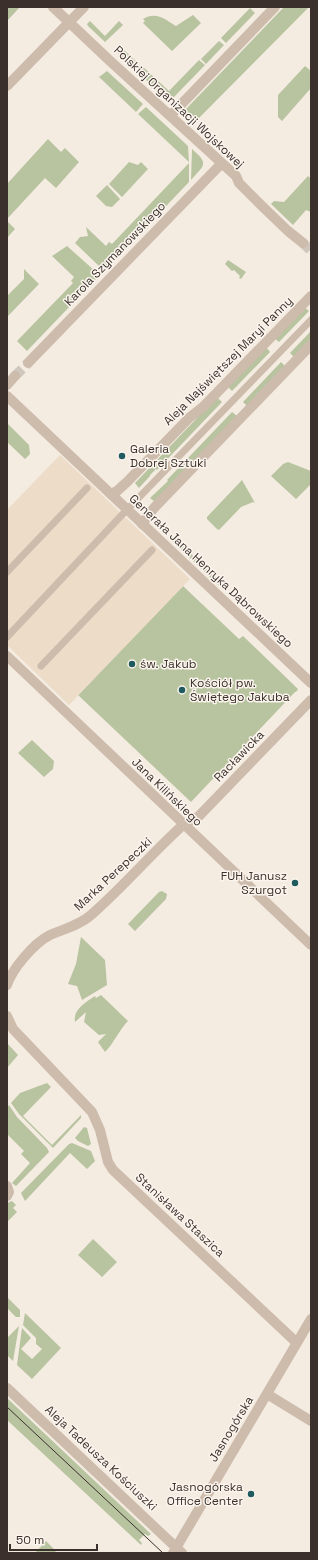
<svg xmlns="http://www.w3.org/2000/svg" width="318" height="1560" font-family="'Space Grotesk',sans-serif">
	<rect width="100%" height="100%" fill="#f4ebe1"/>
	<path fill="#b8c4a0" d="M7,7H20L7,21Z
		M284,7H309L195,122L187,114L186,109Z
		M250,8L255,13L226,43L221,38Z
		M193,15L201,23L172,51L143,23L145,21L143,19C156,11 165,19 176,26Z
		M90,21L105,36L119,21L123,25L105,42L88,26L87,24Z
		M219,41L224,45L206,64L201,59Z
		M123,49L138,63L134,68L116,51Z
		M199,60L205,65L173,98H164L137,71L142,66L169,91Z
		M305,66L311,71V88L282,121L278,117V95Z
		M107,71L143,104L136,112L99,77Z
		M146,107L188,146L189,162L138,114Z
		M48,139L61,152L65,148L79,162L56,188L45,178L7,219V184Z
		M192,149C209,164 205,164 191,180Z
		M129,162L138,165L141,162L148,169L122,197L109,184Z
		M189,163V182L108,267L99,266L75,243L80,237L88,236L86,227L106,246L109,242L112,244Z
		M308,176L311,179V212L306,210L293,225L271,204L274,201L284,202Z
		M107,185L120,199L112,207L106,206L96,196Z
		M7,221L15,229L7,238Z
		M67,246L95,271L96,279L27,351L17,341L73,283L71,281L74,277L52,256Z
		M228,260L246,272L241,279L239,278L240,276L234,270L232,271L225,264Z
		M24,269L39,284L7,317V296L24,279Z
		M304,307L309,311L279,342L274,338Z
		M311,331V339L294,357L290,353Z
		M266,347L270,352L232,391L228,387Z
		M281,362L285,366L247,406L243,402Z
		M217,397L222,402L157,470L156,469L150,475V476L139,488L135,483Z
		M232,412L237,416L155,502L150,498L168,481L167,480Z
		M7,423L29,445L30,454L25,459L7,442Z
		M288,462L311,471V484L296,499L271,476L283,464Z
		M242,480L255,503L253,502L241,507L219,530L217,529L207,519V517Z
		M172,536L222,583L219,586L170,539Z
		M183,586L239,639L243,636L298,689L296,692H295L191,802L78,695Z
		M32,740L54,761L53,769L44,777L18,753Z
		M162,891L167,894L166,899L135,931L128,924L159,892Z
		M81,937L105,960L107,985L82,1000L77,986L68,984L76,964Z
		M101,995L128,1021C119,1030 114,1043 105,1052L98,1042L106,1034L99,1035L84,1022L86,1012L75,1022C73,1009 85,1003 95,996L96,998Z
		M7,1043L18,1055L7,1068Z
		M47,1083L51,1087L23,1116L52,1145L81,1115V1118L53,1148L19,1114L11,1103L20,1093Z
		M9,1105L17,1117L47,1148L49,1152L16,1186L12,1183L30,1163L21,1154L24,1151L7,1134V1108Z
		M84,1127L87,1128L91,1144L88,1146L78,1141L75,1138Z
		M72,1143L91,1151L95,1161L87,1169L70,1153L25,1201L21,1193L69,1144Z
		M12,1201L16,1205L13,1208L17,1212L7,1222V1203Z
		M93,1239L117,1262L102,1277L78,1255Z
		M7,1297L20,1310V1317H16L7,1308Z
		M25,1313L61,1348L32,1379L17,1365L22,1328L31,1338L21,1349L32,1359L42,1349L36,1344V1338L23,1325Z
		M19,1326L13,1361L7,1355V1336L8,1337Z
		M7,1398L151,1534L148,1536L145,1534L139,1540L142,1543L141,1545L7,1420Z
		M46,1541L56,1551L54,1553H35Z"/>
	<path fill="#ecdcc8" d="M60,455L190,579L69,705L7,645V510Z"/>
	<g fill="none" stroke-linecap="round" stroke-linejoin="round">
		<path stroke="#cfc6bd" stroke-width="10" stroke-dasharray="10 5" stroke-linecap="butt" d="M303,243L311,251
			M15,376L28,363"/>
		<path stroke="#cdbbac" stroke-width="7" d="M7,572L87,488
			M7,637L119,518L311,320
			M41,666L152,550"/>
		<path stroke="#cdbbac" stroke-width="10" d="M53,7L109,60L236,176L239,183L262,206L288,231L303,243
			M7,86L84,7
			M170,116L275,7
			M28,363L222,163
			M7,385L15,376
			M111,494L117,491L127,482L189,418L203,407L311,296
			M142,524L154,508L311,345
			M7,985C12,969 34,943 50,935C64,929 80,925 91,915C123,887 151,854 183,825L199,816L311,700
			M7,1016L13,1029L92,1112L100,1130L108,1162L113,1170L297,1343
			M7,1186L9,1192L7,1196
			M267,1394L311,1421
			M173,1553L311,1319"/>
		<path stroke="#cdbbac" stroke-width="10" d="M7,396L311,683
			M7,656L311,945
			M7,1388L182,1553"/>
		<path stroke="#3b302b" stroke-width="1" d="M7,1407L163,1553"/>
	</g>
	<g fill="#1f5a5e" stroke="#fbf5ee" stroke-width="1.5">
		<circle cx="122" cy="456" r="4"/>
		<circle cx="132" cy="664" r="4"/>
		<circle cx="182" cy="690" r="4"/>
		<circle cx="295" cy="883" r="4"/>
		<circle cx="251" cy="1494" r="4"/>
	</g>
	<g text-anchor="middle" stroke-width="3" stroke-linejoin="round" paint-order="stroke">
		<g font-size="12" fill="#3b302b" stroke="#fbf5ee">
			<text transform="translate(179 107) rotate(43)" y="4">Polskiej Organizacji Wojskowej</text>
			<text transform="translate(115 254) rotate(-46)" y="4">Karola Szymanowskiego</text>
			<text transform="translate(228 361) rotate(-45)" y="4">Aleja Najświętszej Maryi Panny</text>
			<text transform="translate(211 571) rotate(43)" y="4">Generała Jana Henryka Dąbrowskiego</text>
			<text transform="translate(239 756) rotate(-46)" y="4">Racławicka</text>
			<text transform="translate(167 792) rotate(44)" y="4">Jana Kilińskiego</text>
			<text transform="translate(113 874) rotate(-43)" y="4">Marka Perepeczki</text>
			<text transform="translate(180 1215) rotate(43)" y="4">Stanisława Staszica</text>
			<text transform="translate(231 1429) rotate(-59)" y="4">Jasnogórska</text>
			<text transform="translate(101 1458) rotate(43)" y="4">Aleja Tadeusza Kościuszki</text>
		</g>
		<g font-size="12" fill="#3b302b" stroke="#fbf5ee" text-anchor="start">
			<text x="130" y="453">Galeria<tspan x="130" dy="14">Dobrej Sztuki</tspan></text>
			<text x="140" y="668">św. Jakub</text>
			<text x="190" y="687">Kościół pw.<tspan x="190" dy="14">Świętego Jakuba</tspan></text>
			<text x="287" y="880" text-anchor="end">FUH Janusz<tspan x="287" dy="14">Szurgot</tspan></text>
			<text x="243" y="1491" text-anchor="end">Jasnogórska<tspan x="243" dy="14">Office Center</tspan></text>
		</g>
	</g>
	<rect width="318" height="1560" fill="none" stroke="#3b302b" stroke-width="16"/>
	<path d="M10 1544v6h87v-6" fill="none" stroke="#3b302b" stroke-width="2"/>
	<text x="16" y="1544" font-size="12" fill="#3b302b" stroke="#fbf5ee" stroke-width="3" paint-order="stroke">50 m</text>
</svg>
